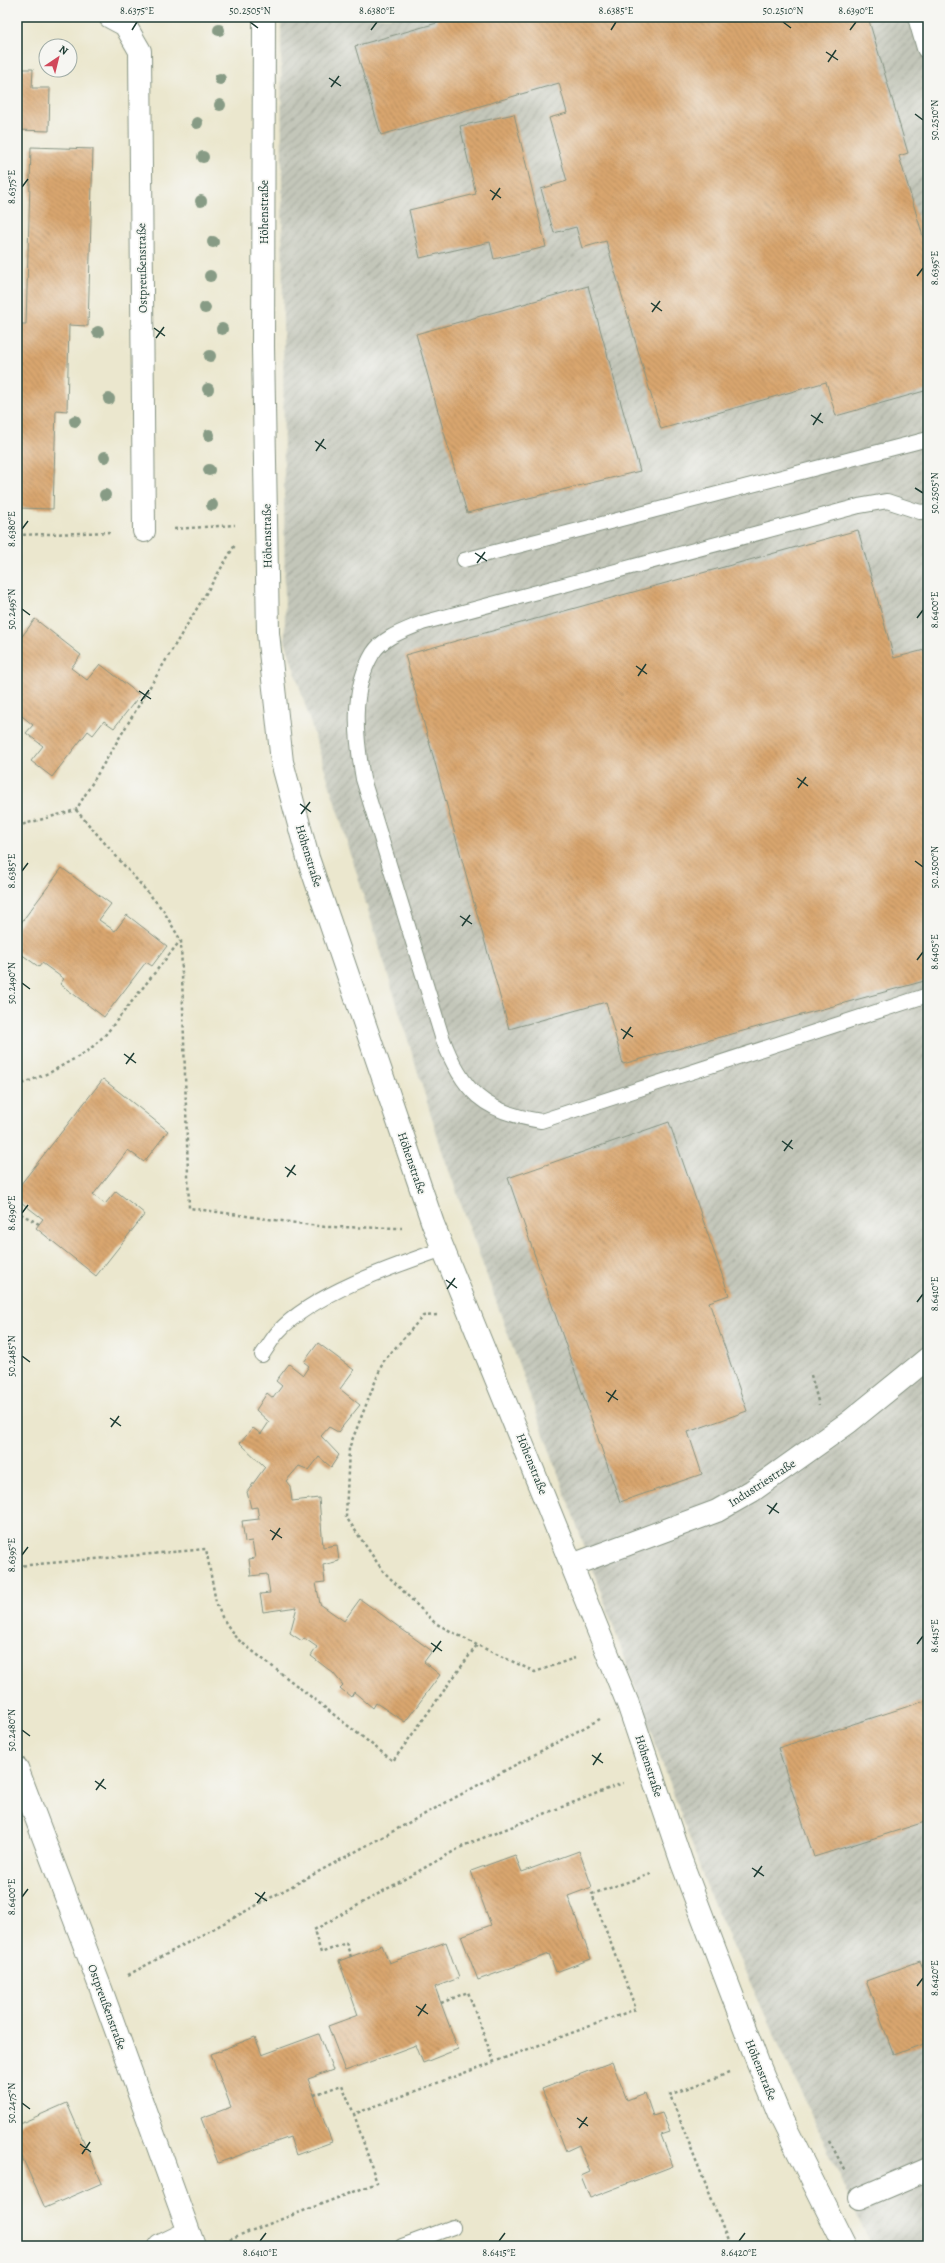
<svg xmlns="http://www.w3.org/2000/svg" width="945" height="2263" font-family="Alegreya,serif">
	<defs>
		<pattern id="industrial-furrows" width="10" height="10" patternUnits="userSpaceOnUse"><rect width="10" height="10" fill="#c3c6b9"/><path d="M-1 1l2-2M0 10L10 0M9 11l2-2" fill="none" stroke="#9ea297"/></pattern>
		<pattern id="building-back-hatch" width="6" height="6" patternUnits="userSpaceOnUse"><rect width="6" height="6" fill="#d9a66e"/><path d="M-1 5l2 2M0 0l6 6M5-1l2 2" fill="none" stroke="#af885b"/></pattern>
	</defs>
	<rect width="100%" height="100%" fill="#f6f6f2"/>
	<filter id="ink" filterUnits="userSpaceOnUse"><feTurbulence type="fractalNoise" baseFrequency=".025" numOctaves="2"/><feDisplacementMap in="SourceGraphic" scale="8" xChannelSelector="R" yChannelSelector="G"/><feConvolveMatrix kernelMatrix="1 2 1 2 8 2 1 2 1" color-interpolation-filters="sRGB"/></filter>
	<filter id="wash" filterUnits="userSpaceOnUse"><feTurbulence type="fractalNoise" baseFrequency=".012" numOctaves="4" result="noise"/><feDisplacementMap in="SourceGraphic" scale="16" xChannelSelector="R" yChannelSelector="G"/><feGaussianBlur stdDeviation="0.9" result="paint"/><feColorMatrix in="noise" values="0 0 0 0 0 0 0 0 0 0 0 0 0 0 0 0 0 1.4 0 .05"/><feComposite in="paint" operator="in"/></filter>
	<g filter="url(#wash)">
		<rect width="100%" height="100%" fill="#ebe7ce"/>
		<path fill="url(#industrial-furrows)" d="M281,17H928V2246H872L711,1898L443,1154L285,640Z"/>
		<g id="blocks">
			<path fill="url(#building-back-hatch)" d="M436,17H868L908,153L899,156L928,253V390L836,416L826,382L661,429L606,241L582,248L576,227L554,233L541,189L567,181L549,118L567,113L559,83L381,135L355,46L437,23Z
				M17,69H33L32,88H50L49,131L17,130Z
				M514,114L546,247L494,259L490,242L420,258L409,210L476,194L460,126Z
				M31,147L93,149L88,326L69,325L67,411L56,410L53,509L17,508V324H26Z
				M588,286L640,471L467,513L416,334Z
				M858,530L894,658L928,649V980L623,1064L606,1002L509,1029L405,655Z
				M35,619L81,655L71,668L87,680L100,664L140,695L114,728L104,721L93,735L88,731L52,777L31,761L43,746L26,733L33,725L17,712V643Z
				M62,868L111,904L99,920L115,931L127,915L167,946L152,966L146,962L104,1017L60,984L64,979L42,963L39,967L17,951V928Z
				M103,1079L168,1131L144,1162L128,1150L93,1195L105,1204L116,1191L145,1214L96,1276L36,1228L43,1219L17,1199V1189Z
				M669,1122L729,1295L709,1302L747,1411L688,1432L702,1474L620,1502L508,1178Z
				M318,1343L354,1370L340,1389L360,1405L338,1432L329,1427L321,1436L339,1455L331,1467L319,1457L309,1470L299,1466L286,1481L290,1486L292,1501L319,1498L323,1547L337,1545L339,1561L323,1565L325,1582L316,1583L320,1604L344,1621L360,1599L432,1651L424,1662L440,1675L405,1722L376,1703L373,1708L354,1692L351,1697L340,1688L343,1685L333,1673L311,1656L317,1647L304,1638L302,1641L290,1633L297,1607L263,1612L260,1594L270,1593L267,1574L251,1576L249,1559L255,1558L252,1541L245,1542L242,1521L259,1519L257,1507L251,1508L247,1492L265,1467L240,1443L253,1428L261,1434L269,1422L256,1410L267,1393L273,1398L282,1386L276,1381L289,1364L303,1375L309,1366L304,1362Z
				M928,1700V1821L814,1857L778,1748Z
				M579,1851L592,1887L568,1896L591,1959L556,1972L549,1954L478,1980L461,1936L491,1925L471,1871L515,1855L522,1872Z
				M446,1942L459,1978L435,1987L458,2049L423,2063L416,2045L345,2071L328,2026L358,2015L339,1961L382,1945L389,1963Z
				M920,1961L928,1981V2042L894,2055L866,1981Z
				M319,2034L333,2070L308,2079L332,2142L296,2155L290,2137L218,2163L201,2118L231,2107L211,2054L255,2037L262,2055Z
				M612,2062L627,2100L645,2093L653,2116L662,2113L670,2132L661,2135L673,2166L590,2198L581,2176L590,2172L579,2145L566,2151L542,2089Z
				M67,2103L102,2183L45,2208L17,2146V2125Z"/>
		</g>
	</g>
	<g filter="url(#ink)">
		<use href="#blocks" fill-opacity="0" stroke="#859281" stroke-width="1"/>
		<g fill="none" stroke-linecap="round" stroke-linejoin="round">
			<g stroke="#859281" stroke-width="16">
				<path id="service" d="M928,511L920,512L887,501L859,506L422,623C406,630 383,637 373,653C350,691 356,738 363,779L442,1037C462,1091 483,1112 541,1121L928,995
					M464,560L928,439
					M262,1355C267,1348 272,1339 278,1332C312,1294 394,1266 443,1249
					M402,2246L453,2227"/>
			</g>
			<g stroke="#859281" stroke-width="24">
				<path id="minor" d="M110,17L125,25L140,51L144,531
					M919,17L928,48
					M572,1565L717,1511L752,1491L849,1422L928,1358
					M17,1768L101,1989L194,2246
					M860,2198L928,2169
					M160,2246L189,2232"/>
			</g>
			<g stroke="#859281" stroke-width="24">
				<path id="tertiary" d="M264,17L263,347L268,633L282,762L308,858L433,1224L628,1704L682,1863L758,2063L779,2114L845,2246"/>
			</g>
			<path stroke="#859281" stroke-width="2.5" stroke-dasharray="3 3" stroke-linecap="butt" d="M174,529L235,525
				M17,535L113,532
				M76,810L163,910L181,941L189,1208L325,1227L402,1228
				M17,826L76,810L235,545
				M17,1086L51,1072L88,1051L106,1034L180,941
				M17,1219L21,1214L39,1224
				M17,1239L20,1264L17,1265
				M437,1315L423,1316L383,1362L349,1448L346,1517L383,1571L435,1623L477,1645
				M811,1375L819,1405
				M17,1566L206,1549L216,1602L222,1617L236,1638L393,1761L477,1645L535,1672L575,1658
				M351,1957L346,1943L321,1953L314,1930L465,1845L623,1783
				M128,1975L600,1719
				M441,2003L468,1992L494,2062
				M729,2073L670,2095L730,2246
				M314,2095L342,2085L354,2114
				M829,2140L845,2171
				M224,2241L377,2183L354,2114L636,2009L592,1894L654,1873"/>
			<use href="#service" stroke="#fff" stroke-width="14"/>
			<use href="#minor" stroke="#fff" stroke-width="22"/>
			<use href="#tertiary" stroke="#fff" stroke-width="22"/>
		</g>
		<g fill="#879b85">
			<circle cx="219" cy="30" r="6"/>
			<circle cx="220" cy="79" r="6"/>
			<circle cx="220" cy="105" r="6"/>
			<circle cx="197" cy="123" r="6"/>
			<circle cx="203" cy="157" r="6"/>
			<circle cx="201" cy="201" r="6"/>
			<circle cx="213" cy="242" r="6"/>
			<circle cx="210" cy="276" r="6"/>
			<circle cx="205" cy="308" r="6"/>
			<circle cx="222" cy="329" r="6"/>
			<circle cx="98" cy="332" r="6"/>
			<circle cx="210" cy="356" r="6"/>
			<circle cx="208" cy="389" r="6"/>
			<circle cx="109" cy="399" r="6"/>
			<circle cx="75" cy="421" r="6"/>
			<circle cx="209" cy="435" r="6"/>
			<circle cx="105" cy="457" r="6"/>
			<circle cx="209" cy="470" r="6"/>
			<circle cx="105" cy="495" r="6"/>
			<circle cx="212" cy="505" r="6"/>
		</g>
	</g>
	<path fill="none" stroke="#1f3d34" stroke-width="1.5" d="M250,22L258,28M783,22L791,28M132,30L137,22M371,30L377,22M611,30L616,22M850,30L856,22M826,52L838,60M828,62L836,50M329,78L341,86M331,87L339,76M915,114L923,120M22,187L28,179M490,190L501,198M492,200L500,188M917,276L923,268M651,303L662,311M652,312L660,301M154,328L165,336M156,338L164,327M811,415L823,423M813,425L821,413M315,441L326,449M316,451L324,439M915,488L923,493M22,529L28,521M475,553L487,561M477,563L485,552M22,609L30,615M917,618L923,610M636,666L647,674M638,676L646,664M139,691L151,699M141,701L149,690M797,778L808,786M798,788L806,777M300,804L311,812M301,814L310,802M915,861L923,867M22,871L28,863M460,916L472,924M462,926L470,915M917,960L923,952M22,983L30,989M621,1029L633,1037M623,1039L631,1027M124,1054L136,1063M126,1064L134,1053M782,1141L793,1149M784,1151L792,1140M285,1167L296,1175M287,1177L295,1165M22,1213L28,1205M446,1280L457,1288M447,1289L455,1278M917,1302L923,1294M22,1356L30,1362M606,1392L618,1400M608,1402L616,1390M110,1418L121,1426M111,1427L119,1416M767,1505L779,1513M769,1514L777,1503M270,1530L282,1538M272,1540L280,1528M22,1555L28,1547M431,1643L442,1651M917,1644L923,1636M433,1652L441,1641M22,1730L30,1736M592,1755L603,1763M593,1765L601,1753M95,1781L106,1789M96,1790L104,1779M752,1868L764,1876M754,1877L762,1866M255,1893L267,1901M22,1897L28,1889M257,1903L265,1892M917,1986L923,1978M416,2006L428,2014M418,2016L426,2004M22,2103L30,2109M577,2118L588,2126M579,2128L587,2117M80,2144L91,2152M82,2154L90,2142M260,2241L266,2233M499,2241L505,2233M739,2241L745,2233"/>
	<g text-anchor="middle" stroke-width="3.5" stroke-linejoin="round" paint-order="stroke">
		<g font-size="12" fill="#1f3d34" stroke="#f6f6f2">
			<text transform="translate(264 212) rotate(-90)" y="4">Höhenstraße</text>
			<text transform="translate(142 268) rotate(-91)" y="4">Ostpreußenstraße</text>
			<text transform="translate(267 536) rotate(-91)" y="4">Höhenstraße</text>
			<text transform="translate(309 856) rotate(73)" y="4">Höhenstraße</text>
			<text transform="translate(412 1163) rotate(71)" y="4">Höhenstraße</text>
			<text transform="translate(532 1464) rotate(68)" y="4">Höhenstraße</text>
			<text transform="translate(762 1483) rotate(-33)" y="4">Industriestraße</text>
			<text transform="translate(649 1766) rotate(72)" y="4">Höhenstraße</text>
			<text transform="translate(107 2007) rotate(70)" y="4">Ostpreußenstraße</text>
			<text transform="translate(761 2070) rotate(68)" y="4">Höhenstraße</text>
		</g>
	</g>
	<rect width="945" height="2263" fill="none" stroke="#f6f6f2" stroke-width="44"/>
	<g transform="translate(58 58) rotate(35)"><circle r="19" fill="#f6f6f2" stroke="#a0aca6"/>
	<path d="M0-3L7 15L0 10L-7 15Z" fill="#d1495b"/>
	<text y="-6" font-size="11" font-weight="bold" text-anchor="middle" fill="#1f3d34">N</text>
	</g>
	<rect x="22" y="22" width="901" height="2219" fill="none" stroke="#1f3d34" stroke-width="1.5"/>
	<g font-size="10" text-anchor="middle" fill="#1f3d34">
		<text x="137" y="14">8.6375°E</text>
		<text x="250" y="14">50.2505°N</text>
		<text x="377" y="14">8.6380°E</text>
		<text x="616" y="14">8.6385°E</text>
		<text x="783" y="14">50.2510°N</text>
		<text x="856" y="14">8.6390°E</text>
		<text transform="translate(934 120) rotate(-90)" y="4">50.2510°N</text>
		<text transform="translate(11 187) rotate(-90)" y="4">8.6375°E</text>
		<text transform="translate(934 268) rotate(-90)" y="4">8.6395°E</text>
		<text transform="translate(934 493) rotate(-90)" y="4">50.2505°N</text>
		<text transform="translate(11 529) rotate(-90)" y="4">8.6380°E</text>
		<text transform="translate(11 609) rotate(-90)" y="4">50.2495°N</text>
		<text transform="translate(934 610) rotate(-90)" y="4">8.6400°E</text>
		<text transform="translate(934 867) rotate(-90)" y="4">50.2500°N</text>
		<text transform="translate(11 871) rotate(-90)" y="4">8.6385°E</text>
		<text transform="translate(934 952) rotate(-90)" y="4">8.6405°E</text>
		<text transform="translate(11 983) rotate(-90)" y="4">50.2490°N</text>
		<text transform="translate(11 1213) rotate(-90)" y="4">8.6390°E</text>
		<text transform="translate(934 1294) rotate(-90)" y="4">8.6410°E</text>
		<text transform="translate(11 1356) rotate(-90)" y="4">50.2485°N</text>
		<text transform="translate(11 1555) rotate(-90)" y="4">8.6395°E</text>
		<text transform="translate(934 1636) rotate(-90)" y="4">8.6415°E</text>
		<text transform="translate(11 1730) rotate(-90)" y="4">50.2480°N</text>
		<text transform="translate(11 1897) rotate(-90)" y="4">8.6400°E</text>
		<text transform="translate(934 1978) rotate(-90)" y="4">8.6420°E</text>
		<text transform="translate(11 2103) rotate(-90)" y="4">50.2475°N</text>
		<text x="260" y="2256">8.6410°E</text>
		<text x="499" y="2256">8.6415°E</text>
		<text x="739" y="2256">8.6420°E</text>
	</g>
</svg>
